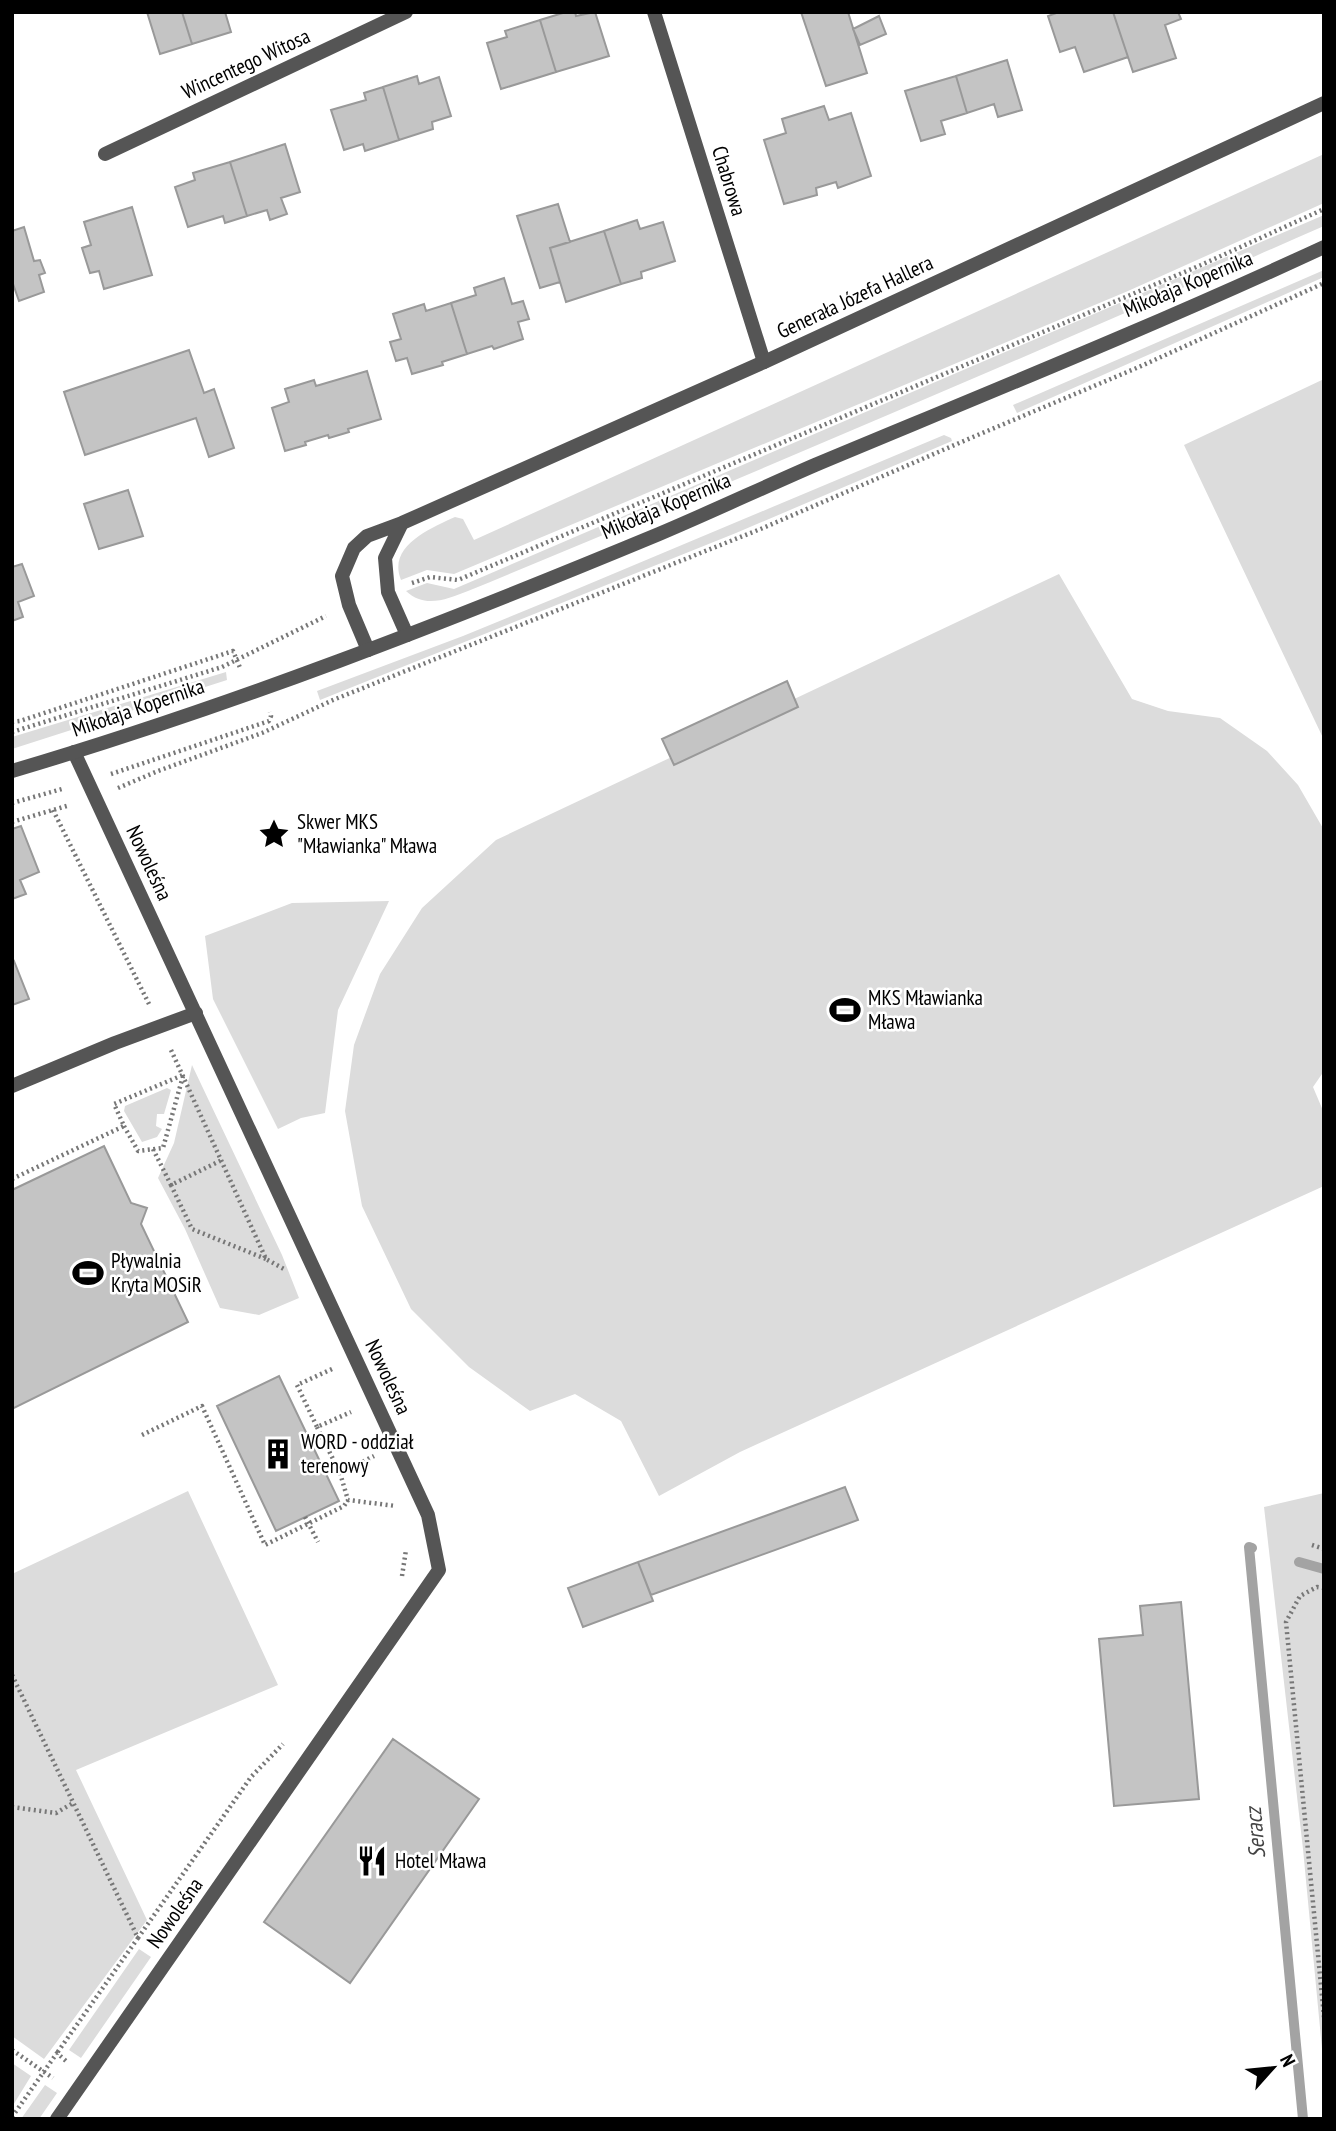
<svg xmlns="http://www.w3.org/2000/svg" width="1336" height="2131" font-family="'PT Sans Narrow',sans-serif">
	<rect width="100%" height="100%" fill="#fff"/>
	<path fill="#dcdcdc" d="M1324,154V203L1128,291L454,574L427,570L401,580C387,546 431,528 455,517L463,519L474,540Z
		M1324,215V226C1040,351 755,473 468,591C447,599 425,609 406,591L427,583L454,589Z
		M1324,270V277L1017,413L1013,405Z
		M1324,379V740L1184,445Z
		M944,435L951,438L952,441L736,533L320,700L317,691L463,636L558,597Z
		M1059,574L1132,699L1168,711L1220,718L1267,751L1298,785L1324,830V1071L1313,1087L1324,1113V1186L740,1452L659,1496L621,1421L575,1394L530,1411L469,1367L411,1309L362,1206L345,1111L354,1045L380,974L422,908L496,840Z
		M226,672L227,680L12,749V737Z
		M389,901L338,1010L325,1113L301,1118L278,1129L213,999L205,936L292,903Z
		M192,1065L282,1255L299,1298L259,1315L220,1308L185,1229L158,1178L174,1143Z
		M167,1088L171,1090L164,1114H157L156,1126L162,1129L157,1137L142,1142L124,1111L125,1106Z
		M188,1491L278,1685L76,1770L147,1920L44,2059L12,2036V1574Z
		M1324,1493V2070L1303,1849L1264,1507Z
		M139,1949L151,1957L81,2058L69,2050Z
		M12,2063L31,2076L12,2107Z
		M45,2085L57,2093L39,2119H21Z"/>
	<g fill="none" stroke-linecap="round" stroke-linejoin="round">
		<path stroke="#a3a3a3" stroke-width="10" d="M1252,1548L1249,1547L1303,2119
			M1299,1562L1324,1569"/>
	</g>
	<path fill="#c4c4c4" stroke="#999" stroke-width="2" d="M147,12H182L192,44L160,54Z
		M182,12H225L231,32L192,44Z
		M566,12H575L576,16L595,12L609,56L556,72L540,20Z
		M801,12H848L867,73L826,86Z
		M1059,12H1113L1128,57L1084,72L1075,47L1060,52L1048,16Z
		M1113,12H1178L1181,19L1165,25L1176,58L1133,72Z
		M879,16L886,34L860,45L853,29Z
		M540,20L556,72L501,89L487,43L507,37L505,31Z
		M1007,60L1022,110L998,117L994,104L967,113L956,76Z
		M417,76L419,84L439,77L451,116L432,122L433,129L399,140L383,87Z
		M956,76L967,113L941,121L945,134L921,141L905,91Z
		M383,87L399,140L365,151L363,144L344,150L331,110L366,100L364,93Z
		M824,106L829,120L851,113L871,176L838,188L836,182L816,188L817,195L784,204L764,140L786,133L782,119Z
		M285,144L300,192L281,198L287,214L270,220L267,210L247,216L230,162Z
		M230,162L247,216L225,223L223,216L188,227L175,187L195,180L193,173Z
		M558,204L570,242L550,248L560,282L540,288L517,216Z
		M132,207L152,275L104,289L99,271L90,273L82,248L91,245L84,222Z
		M637,220L640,229L663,222L675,261L641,272L642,278L621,284L604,231Z
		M24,227L34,261L40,260L45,273L39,275L44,292L19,301L12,281V231Z
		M604,231L621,284L566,302L550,248Z
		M504,278L512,304L523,301L529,319L518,322L523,339L494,349L492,346L467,354L451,303L476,295L474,288Z
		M451,303L467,354L442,362L443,365L412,374L407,358L396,361L390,342L401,339L393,314L424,304L426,311Z
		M189,350L204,393L214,389L234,448L209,457L196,418L85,455L64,392Z
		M367,371L381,419L348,429L349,432L329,438L328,435L305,442L306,445L285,451L272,408L289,402L285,389L314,380L316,386Z
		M128,490L143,536L99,549L84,504Z
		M22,564L34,596L18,602L23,617L12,621V567Z
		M787,681L798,707L674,765L662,739Z
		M21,826L39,872L20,880L26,894L12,899V829Z
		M14,961L29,999L12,1005V962Z
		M104,1146L131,1203L147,1208L141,1224L188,1322L12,1409V1190Z
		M279,1376L339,1501L276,1531L217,1406Z
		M845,1487L858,1520L651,1595L638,1562Z
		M638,1562L653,1601L583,1627L568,1588Z
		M1181,1602L1199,1799L1114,1806L1099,1639L1143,1635L1140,1606Z
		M393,1739L479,1799L350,1983L264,1922Z"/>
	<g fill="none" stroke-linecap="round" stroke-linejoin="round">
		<path stroke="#777" stroke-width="4.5" stroke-dasharray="2 3.5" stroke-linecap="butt" d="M412,583L430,577L458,580L1201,265L1324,209
			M12,722L20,721L233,651L241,670
			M12,732L222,667L326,616
			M111,774L269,721L271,716L270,712
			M118,788L158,771L262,733L333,700L763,528L973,437L1139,367L1324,283
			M12,803L62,789
			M53,810L149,1004
			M12,822L70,805
			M171,1050L266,1259L284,1269
			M124,1126L138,1151L163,1148L183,1076
			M153,1149L171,1185L222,1160
			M12,1179L124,1126L114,1104L183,1075
			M171,1185L192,1229L266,1259
			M332,1369L297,1385L317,1427L351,1412
			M317,1427L340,1473L374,1456
			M142,1435L202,1406L265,1545L344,1506L348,1500
			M340,1473L348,1500L396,1506
			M305,1517L318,1542
			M1312,1545L1324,1549
			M402,1576L406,1550
			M1324,1588L1317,1587L1300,1596L1286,1622L1324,2017
			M12,1675L138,1938L57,2053
			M12,1807L56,1813L73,1803
			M138,1938L251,1777L283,1744
			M12,2050L53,2078
			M12,2117L57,2053L66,2061"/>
		<path stroke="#555" stroke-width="14" d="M654,12L764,362
			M12,1086L115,1043L196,1013"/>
		<path stroke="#555" stroke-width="14" d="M105,154L406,12
			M402,523L385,558L388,592L407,635
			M368,650L349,605L342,576L354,548L367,536L402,523L764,362L1324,103
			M57,2119L439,1570L428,1515L74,752"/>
		<path stroke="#555" stroke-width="14" d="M12,771C232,706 447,622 659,534C711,512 762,488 815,465C985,394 1156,325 1324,247"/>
	</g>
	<defs>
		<g id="sight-bare" transform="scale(2.415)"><path d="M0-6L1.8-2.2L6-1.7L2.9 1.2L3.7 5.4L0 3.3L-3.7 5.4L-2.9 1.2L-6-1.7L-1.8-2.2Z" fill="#000" stroke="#fff" stroke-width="2.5" paint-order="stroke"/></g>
		<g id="stadium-bare" transform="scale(2.415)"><path d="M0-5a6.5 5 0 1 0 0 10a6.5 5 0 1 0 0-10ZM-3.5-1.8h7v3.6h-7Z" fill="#000" stroke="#fff" stroke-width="2.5" paint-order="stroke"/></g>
		<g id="building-bare" transform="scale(2.415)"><path d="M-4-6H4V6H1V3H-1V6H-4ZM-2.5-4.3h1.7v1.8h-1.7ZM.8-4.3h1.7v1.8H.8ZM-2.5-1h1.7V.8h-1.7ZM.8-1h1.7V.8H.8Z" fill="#000" stroke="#fff" stroke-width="2.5" paint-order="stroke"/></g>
		<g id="restaurant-bare" transform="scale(2.415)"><path d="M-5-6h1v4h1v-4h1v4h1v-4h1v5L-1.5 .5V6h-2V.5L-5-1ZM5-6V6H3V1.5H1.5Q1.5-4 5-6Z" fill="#000" stroke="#fff" stroke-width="2.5" paint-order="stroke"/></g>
	</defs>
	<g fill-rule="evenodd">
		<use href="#sight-bare" x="274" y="834"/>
		<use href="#stadium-bare" x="845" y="1010"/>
		<use href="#stadium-bare" x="88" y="1273"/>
		<use href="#building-bare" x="278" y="1454"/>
		<use href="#restaurant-bare" x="372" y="1861"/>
	</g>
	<g text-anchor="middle" stroke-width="5" stroke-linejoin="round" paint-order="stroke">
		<g font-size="21" fill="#000" stroke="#fff">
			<text transform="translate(246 64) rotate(-25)" y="7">Wincentego Witosa</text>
			<text transform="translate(729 181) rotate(73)" y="7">Chabrowa</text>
			<text transform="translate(1188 284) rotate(-23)" y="7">Mikołaja Kopernika</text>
			<text transform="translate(855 297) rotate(-25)" y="7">Generała Józefa Hallera</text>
			<text transform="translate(666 506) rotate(-23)" y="7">Mikołaja Kopernika</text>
			<text transform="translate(138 708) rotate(-19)" y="7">Mikołaja Kopernika</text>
			<text transform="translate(149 863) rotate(65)" y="7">Nowoleśna</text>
			<text transform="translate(388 1377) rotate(65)" y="7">Nowoleśna</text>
			<text transform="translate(175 1913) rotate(-55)" y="7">Nowoleśna</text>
		</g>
		<g font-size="21" fill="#000" stroke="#fff" text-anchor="start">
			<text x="297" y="829">Skwer MKS<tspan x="297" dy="24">"Mławianka" Mława</tspan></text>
			<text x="868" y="1005">MKS Mławianka<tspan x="868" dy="24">Mława</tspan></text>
			<text x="111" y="1268">Pływalnia<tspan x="111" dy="24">Kryta MOSiR</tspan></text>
			<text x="301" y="1449">WORD - oddział<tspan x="301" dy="24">terenowy</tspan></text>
			<text x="395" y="1868">Hotel Mława</text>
		</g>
		<g font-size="23" font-style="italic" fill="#444" stroke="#fff">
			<text transform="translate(1255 1833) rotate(-95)" y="8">Seracz</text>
		</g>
	</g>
	<rect width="1336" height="2131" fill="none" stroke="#000000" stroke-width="28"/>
	<g transform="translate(1273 2068) rotate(63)" stroke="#ffffff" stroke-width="5" paint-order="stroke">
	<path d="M0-5L12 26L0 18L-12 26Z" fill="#000000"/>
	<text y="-10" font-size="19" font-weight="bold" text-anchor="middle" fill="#000000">N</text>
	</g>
</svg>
